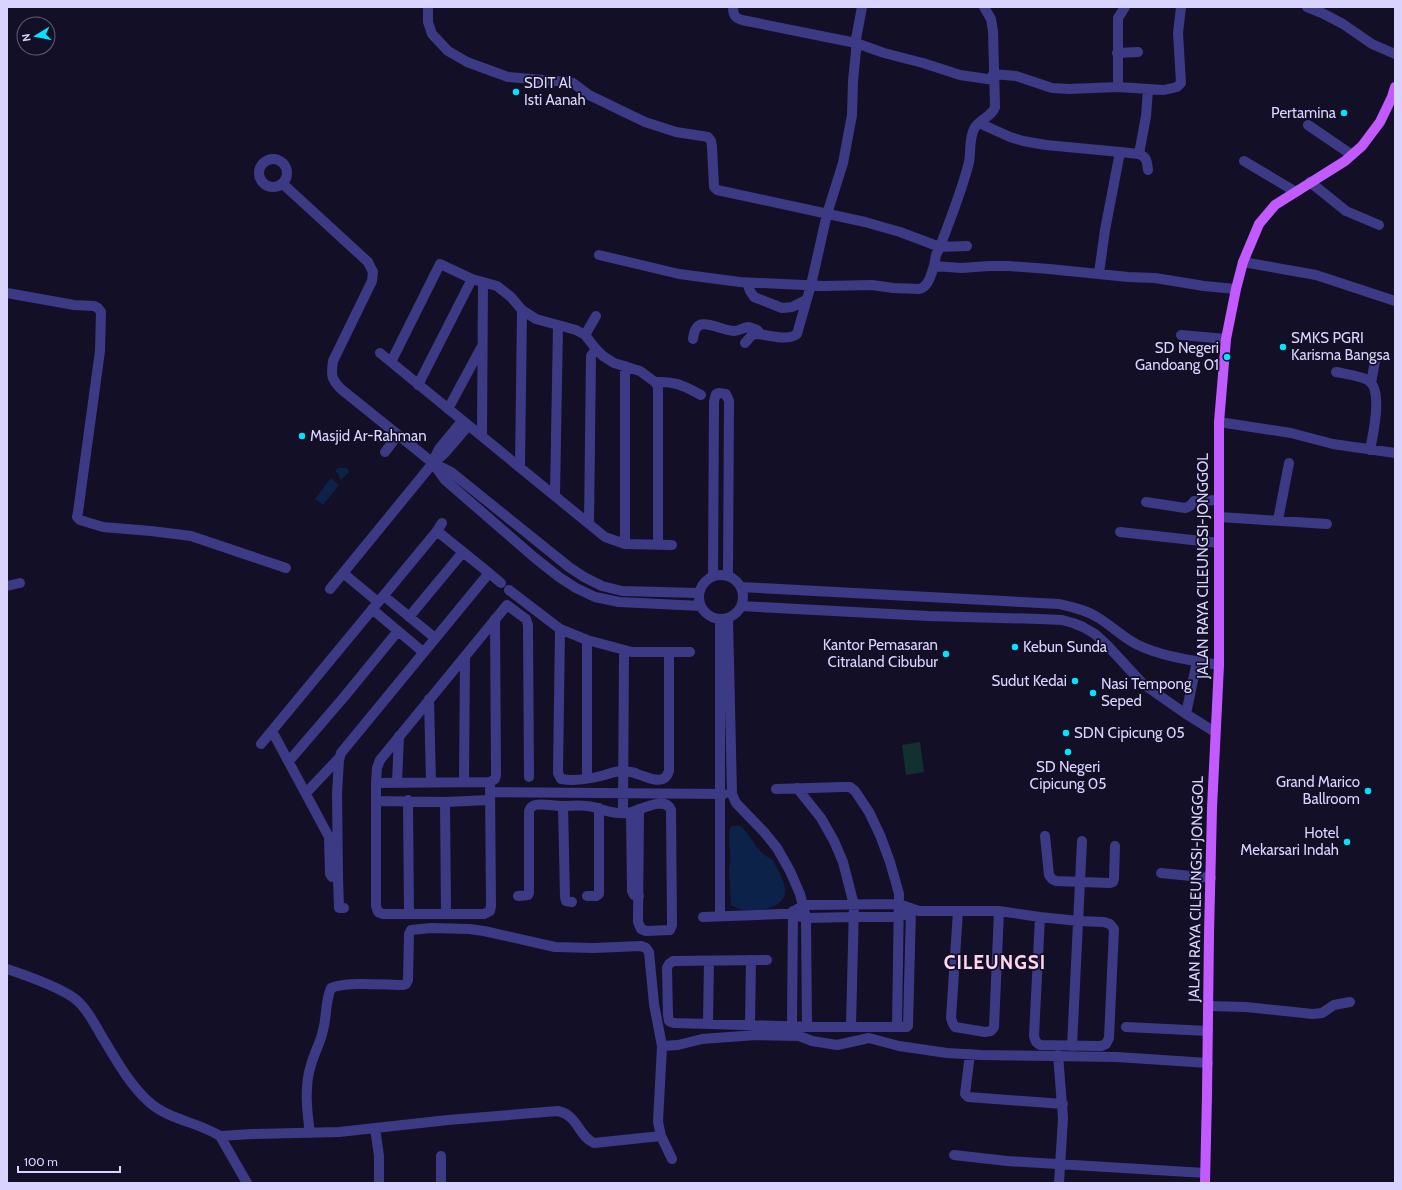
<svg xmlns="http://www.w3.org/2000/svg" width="1402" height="1190" font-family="Cabin,sans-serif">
	<rect width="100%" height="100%" fill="#130f26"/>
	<path fill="#12302f" d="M920,742L924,772L906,775L902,745Z"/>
	<path fill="#0c2248" d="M339,468H347L349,472L341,480L339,477L338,473L336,472V470Z
		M331,478L339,485L323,505L315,499Z
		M731,826H741C755,840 754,850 773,860C777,869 784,880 785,889C787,910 754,913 739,909C736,908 733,906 731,905L729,868C733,854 726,840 731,826Z"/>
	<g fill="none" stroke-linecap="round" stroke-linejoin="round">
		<path stroke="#3d3a85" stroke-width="10" d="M428,7V22L432,34L448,51L467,62L508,77L567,82L573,83L589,95L645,122L676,132L708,137L711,141L712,147L714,187L717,190L865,222L900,232L940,247L967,246
			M733,7C733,15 735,18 742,20L856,43L884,53L923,63L960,75L994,80
			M984,7L991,19L993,31L995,107C992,117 979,119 974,129C969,139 971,151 969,162C962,191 950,219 940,247L936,255L934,266L962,268L989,266H1008L1049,269L1128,277L1155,278L1204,286L1236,289
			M1307,7L1322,13L1343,24L1372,44L1395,54
			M1117,53L1138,52
			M993,74L1016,76L1052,88L1069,89L1118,87V18L1125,7
			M1118,87L1164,90L1177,87L1181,83L1178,33L1181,7
			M979,123L1010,137L1023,141L1046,145L1120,152L1105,230L1099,273
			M1308,125L1352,155
			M1120,152L1139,154L1146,116L1148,90
			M1139,154C1147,157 1147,162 1148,170
			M259 173a14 14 0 1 1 28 0a14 14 0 1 1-28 0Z
			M1244,161L1296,192
			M1310,182L1346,211L1379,225
			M283,184L368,262L373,272L372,281L333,361C331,375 331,379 341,389L433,463L451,472L569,567L584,577L602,586L622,591L699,593
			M599,255L679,274L740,282L824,286L872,285L893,288L919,289C929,287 931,274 934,266
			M1243,262L1316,275L1395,301
			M747,283L750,291L754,297L782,308L792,307L806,300
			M7,293L74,305L94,306L98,308L101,312L100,351L78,512L77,517L80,520L103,527L151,531L191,536L286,568
			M585,335L596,316
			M1181,335L1226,339
			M693,339C696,312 716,330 734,331C740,331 743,327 749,327L757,330L761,334
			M745,343L751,336L755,334C768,334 786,342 797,334L811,285L827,214L843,163L852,115L853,81L856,51V39L862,7
			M380,353L605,537L625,544L672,545
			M391,362L440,264L472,279L497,286L511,297L522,310L536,319L576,330L585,335L596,349L603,356L614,363L640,371L655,382L658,387V544
			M625,366V544
			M1336,372C1345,374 1362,376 1369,381C1383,391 1373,435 1370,450
			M655,382C676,381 684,386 701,395
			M1371,383L1375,361
			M418,385L472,279
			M448,409L482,346
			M1219,422L1291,433L1333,444L1395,453
			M482,436L483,283
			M385,452L398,435
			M433,461L439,449L462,421
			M433,463L445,480L535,558L559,577L576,588L595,597L619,602L701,606
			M520,467L522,310
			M555,496L558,325
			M1146,502L1185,508L1190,506L1194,501L1219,500
			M1220,517L1327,524
			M1278,520L1289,463
			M589,524L591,356L596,349
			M1120,532L1219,543
			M343,573L378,602
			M489,573L501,583
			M699 597a22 22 0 1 1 44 0a22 22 0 1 1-44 0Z
			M713,576L714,401L716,394L719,393L726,394L729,401L728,576
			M7,586L20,583
			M741,587L1059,604C1072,607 1086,610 1097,617C1111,625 1123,638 1138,645C1163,657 1192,660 1219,665
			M330,589L433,463L444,454L468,426
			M509,590L560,629L587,640L632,652H690
			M384,596L435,638
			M741,606L928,616L1040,619L1062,620L1073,623L1083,627L1095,634L1107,645L1143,684L1186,714L1215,732
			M372,609L423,652
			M409,617L463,552
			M728,618L732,794L736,803L764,832L777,848L790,871L800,894L806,918L807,1026
			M720,619V916
			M560,629L558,773L561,779C572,781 589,779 601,776C609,774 617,770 625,771C629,772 634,772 637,774C648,777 664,787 669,771V653
			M429,699L431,782
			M1186,714L1197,661
			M272,731L329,837L330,874L332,877H338L337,793L339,760L341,753L489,573L437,531L442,523
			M261,744L437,531
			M289,761L344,697L398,631
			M587,778V640
			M464,782L465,658
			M490,782L491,906L490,911L484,914H383L378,912L376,906V783L377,768L380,760L507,605L526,619L528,625L529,777
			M376,783L490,782L495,779L496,775L495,619
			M397,783L399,736
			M797,788L821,818L834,841L843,862L854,905L851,1026
			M776,789L843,787H850L855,791L869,812L880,835L890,862L896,883L899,894L897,1027
			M490,792L724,794
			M306,793L340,757
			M408,800L409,914
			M376,801L445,802L489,800
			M445,802L446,914
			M563,806L565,897L566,901L572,902
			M623,813L624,650
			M631,813L632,891L634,895L639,896
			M1045,836L1049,875L1052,879L1056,881L1110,883L1113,882L1114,879L1115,846
			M1161,873L1211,878
			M338,877L339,908H344
			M518,896L528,895L529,893V811C530,808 531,806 535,805C543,803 554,806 562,806C573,806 582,804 593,807C599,808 605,811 611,812C617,813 627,814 632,812C642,809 666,796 671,810L672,925L670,930L646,931L641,929L638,922L639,809
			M587,896H596L599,894V808
			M958,911L951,1018L953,1024L955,1027L985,1032L991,1031L994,1027L999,911
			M789,914L804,905L899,904L919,911H999L1040,917
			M703,917L781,914H789L806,918L854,917H898L904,915
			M1040,917L1078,921L1104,922L1110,924L1114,929L1109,1038L1106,1044L1101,1046L1040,1045L1036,1042L1034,1036Z
			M767,960L673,961L669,964L667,968L668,1015L669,1021L674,1023L817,1027H907L908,1026L911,909
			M7,969C28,976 57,986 74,998C86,1007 94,1023 101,1035C115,1058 129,1084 149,1102C169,1120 198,1122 220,1136L247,1183
			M1208,1006L1246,1007L1313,1014L1322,1013L1334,1005L1350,1002
			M708,1024L709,961
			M750,1025L751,960
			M792,1025L793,911
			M1126,1027L1208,1031
			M662,1046L678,1045L702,1039L756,1035L799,1036L812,1041L837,1045L869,1038L899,1046L947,1053L981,1055L1117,1057L1208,1063
			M1072,1046L1082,841
			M970,1054L965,1094L968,1097L1063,1104
			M1058,1055L1063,1118L1059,1183
			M375,1128L379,1156V1183
			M310,1133C307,1112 304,1086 311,1065C314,1053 321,1042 323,1030C327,1016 325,1002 331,988C346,981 385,985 403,985L406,984L408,980L409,934L411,930L431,928L469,929L484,931L555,947L594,948L641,946L646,948L649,952L654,1004L662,1046L658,1122L661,1136
			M220,1136L252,1134L339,1132L448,1120L558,1111C578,1115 578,1136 594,1143L661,1136L672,1159
			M954,1155L1007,1161L1205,1173
			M441,1156V1183"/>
		<path stroke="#c25bff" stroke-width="10" d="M1205,1183L1207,1095L1209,934L1212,808L1219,665V422L1226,339L1236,289L1243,262L1259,224L1275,205L1345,161L1362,146L1380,122L1392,97L1395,87"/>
	</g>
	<g fill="#00e5ff" stroke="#130f26" stroke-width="1.5">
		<circle cx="516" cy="92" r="4"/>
		<circle cx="1344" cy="113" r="4"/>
		<circle cx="1283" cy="347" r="4"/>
		<circle cx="1227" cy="357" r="4"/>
		<circle cx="302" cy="436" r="4"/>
		<circle cx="1015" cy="647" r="4"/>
		<circle cx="946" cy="654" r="4"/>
		<circle cx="1075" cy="681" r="4"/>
		<circle cx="1093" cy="693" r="4"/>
		<circle cx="1066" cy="733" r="4"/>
		<circle cx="1068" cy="752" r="4"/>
		<circle cx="1368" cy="791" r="4"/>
		<circle cx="1347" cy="842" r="4"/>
	</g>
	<g text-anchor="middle" stroke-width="3.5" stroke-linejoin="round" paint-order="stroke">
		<g font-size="15" fill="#d9d4ff" stroke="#130f26" text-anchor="start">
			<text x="524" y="88">SDIT Al<tspan x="524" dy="17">Isti Aanah</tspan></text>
			<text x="1336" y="118" text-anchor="end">Pertamina</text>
			<text x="1291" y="343">SMKS PGRI<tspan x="1291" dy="17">Karisma Bangsa</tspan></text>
			<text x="1219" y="353" text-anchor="end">SD Negeri<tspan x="1219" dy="17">Gandoang 01</tspan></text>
			<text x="310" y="441">Masjid Ar-Rahman</text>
			<text x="938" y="650" text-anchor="end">Kantor Pemasaran<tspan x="938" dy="17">Citraland Cibubur</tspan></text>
			<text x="1023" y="652">Kebun Sunda</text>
			<text x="1067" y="686" text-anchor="end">Sudut Kedai</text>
			<text x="1101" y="689">Nasi Tempong<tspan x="1101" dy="17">Seped</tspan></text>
			<text x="1074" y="738">SDN Cipicung 05</text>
			<text x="1068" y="772" text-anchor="middle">SD Negeri<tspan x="1068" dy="17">Cipicung 05</tspan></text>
			<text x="1360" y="787" text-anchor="end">Grand Marico<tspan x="1360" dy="17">Ballroom</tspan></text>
			<text x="1339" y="838" text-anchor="end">Hotel<tspan x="1339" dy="17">Mekarsari Indah</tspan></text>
		</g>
		<g font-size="15" fill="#d9d4ff" stroke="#130f26">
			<text transform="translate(1203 566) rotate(-90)" y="5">JALAN RAYA CILEUNGSI-JONGGOL</text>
			<text transform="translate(1196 889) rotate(-89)" y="5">JALAN RAYA CILEUNGSI-JONGGOL</text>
		</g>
		<g font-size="19" font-weight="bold" letter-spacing="1" fill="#ffd6f0" stroke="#130f26">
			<text x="995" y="969">CILEUNGSI</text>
		</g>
	</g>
	<rect width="1402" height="1190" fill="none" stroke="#d9d4ff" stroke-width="16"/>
	<g transform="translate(36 36) rotate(260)"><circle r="19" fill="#130f26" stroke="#625e7d"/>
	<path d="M0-3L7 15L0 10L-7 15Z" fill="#00e5ff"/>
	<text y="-6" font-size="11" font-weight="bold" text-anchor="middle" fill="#d9d4ff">N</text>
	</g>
	<path d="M18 1166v6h102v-6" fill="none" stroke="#d9d4ff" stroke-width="2"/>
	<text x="24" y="1166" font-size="12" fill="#d9d4ff" stroke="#130f26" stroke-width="3" paint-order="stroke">100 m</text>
</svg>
